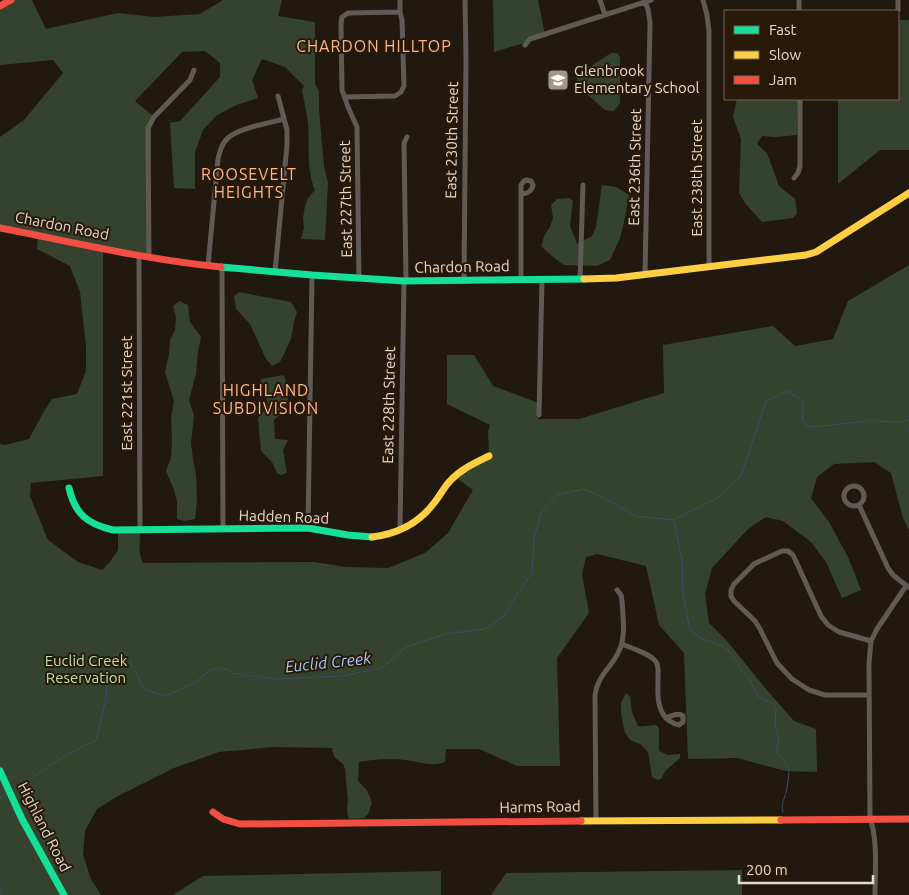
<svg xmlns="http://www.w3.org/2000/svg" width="909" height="895" font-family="Ubuntu,sans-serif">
	<rect width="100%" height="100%" fill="#211910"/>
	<path fill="#35422e" d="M12,0H32L46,29L118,13L154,17L200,14L223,0H282L278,16L315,22V84L319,91V109L324,166L328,183L325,240L301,239L304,228L303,218L305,206L308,198L315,190C306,168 310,148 308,124C307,113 304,101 302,90L304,86L285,67L262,59L252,80L258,98L236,105L216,116L203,130L195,152V189L174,188L170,123L180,121L220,77V63L205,51L182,52L135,101L154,117L151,122L149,257L103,248V476L31,483L30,496L48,540L78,562L102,570L110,562L118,550V530H140C140,541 138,553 143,563L314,562L346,567L388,568L425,553L448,533L473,490L454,476L489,456L488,431L490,425L447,404V355H474L493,386L539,403L538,419H579L664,393L663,345L773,326L795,346L833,339L848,301L909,265V530L903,518L891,473L874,462L834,464L817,477L811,498L829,522L848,557L861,590L842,598L826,562L811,542L783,521L766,517L748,529L712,568L705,594L709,623L727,641L766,689L794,721L816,729L817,772L785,771L737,758L688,759L684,653L659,625L646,566L597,554L586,557L582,574L589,613L557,658L560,766H517L479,749H446L445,762C432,767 420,762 406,760C391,758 375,759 359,762L358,781L367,790L372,803L368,814L364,818L350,819L348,817L347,808L348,801L345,769L343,764L334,757L332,748L274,747L219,752L174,768L118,796L97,809L85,831L83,855L91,879L101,895H0V444L5,445L29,439L43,413L52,399L77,394L86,371V346L80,292L70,266L37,249L38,235L0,228V137L24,120L63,73L53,60L0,65V6Z
		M493,0H538L545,34L524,43L494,52Z
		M898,20H909V150H880L838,184V99H898Z
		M611,53H617L620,57V103L614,111L605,110L578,86L577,78L585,70Z
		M737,99H798L797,135L775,137L762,136L757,144L767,153L779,186L795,199L797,213L793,218L762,222L745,203L739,193L741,139L733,117Z
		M602,185L616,187L629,195L624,222L620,238L610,260L597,266L564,265L553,257L541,246L545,234L550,227L553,218L551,205L557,199L569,198L573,201L570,226L577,244L592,236L596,227Z
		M239,292L291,302L297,312L294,322L291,339L280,362L272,366L266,359L250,324L236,309L234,296Z
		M179,301L188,305L190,322L201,337L198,351L196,374L189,400L194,416L191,443L193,459L196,475L197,501L195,519L184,521L177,519V501L174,490L166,471L171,458L172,440L171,417L174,401L165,372L169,354L170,340L175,330L176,317L173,306Z
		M284,375C287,385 290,397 286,408C284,412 278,416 274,420L275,439L288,440L283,450L287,473L281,475L277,473L272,462L261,451L258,418L268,405L264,390L260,386L261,379Z
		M626,693L630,697L632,712L638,726C645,727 649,725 656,725L659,728V751L668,755L680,754V758C674,764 664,770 662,778L658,780L652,777L648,752L640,744L630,740L625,733L621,713V703Z
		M742,870V895H491L506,873Z
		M441,871V895H173L203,876Z"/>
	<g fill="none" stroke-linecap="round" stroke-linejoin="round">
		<path stroke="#3a4d65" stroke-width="1" d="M901,422L909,431
			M674,520L682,560L683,595L690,630L701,638L722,646L729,651L738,663L742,671L750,679L757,696L774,704L776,709L775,726L779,739L777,746V753L789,767C789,775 788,784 786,792C785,799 780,804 783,812
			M13,790L68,754L96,740L106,699L108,662L116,654L125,652L144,689L165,696L194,683L212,669H227L232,673L274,679L342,676L382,668L406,647L445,634L485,629L503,617L532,572L534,539L541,512L557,495L583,489L598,495L636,516L674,520L719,497L741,476L766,401L787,391L803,401V414L802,419L806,425L813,427L868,421L901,422L909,419
			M0,797L8,794
			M0,888L2,895"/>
		<path stroke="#605a57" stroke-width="5" d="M600,0L605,15
			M703,0L707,15L709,31V267
			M799,0V11
			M898,0V10
			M525,45L530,39L651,0
			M345,97L395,96L401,92L404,86L402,20L400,12V0
			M794,178L798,173L800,166V99
			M139,255L140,530
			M149,257L148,128L154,117L190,80L194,70
			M208,266L218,159C220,151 222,143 228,138C238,128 270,123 284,119
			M222,267L223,529
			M275,272L287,145V130L278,96
			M645,274L650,23L648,9L645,2
			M359,279L357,127L348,107L342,90L341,23L342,17L348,13L400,12
			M580,279L583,185
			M521,280V185L524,181L526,180L531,181L533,185C532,191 527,194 521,194
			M406,281L404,143L407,137
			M464,281L466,59L465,0
			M539,415L542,280
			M844 496a10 10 0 1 1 20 0a10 10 0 1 1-20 0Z
			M859,505L888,568L893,575L908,587
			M308,528L312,275
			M400,530L404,281
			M622,644C631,648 651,654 656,662C659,666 658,672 658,677C658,691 656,707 666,718C670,722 674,724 679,725L683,722V716C678,712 671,716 666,718
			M869,695H825L809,690L792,679L777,663L760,629L755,621L734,601L731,596V590L734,584L754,564L782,551H788L793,555L821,616L828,625L839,632L871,641
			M596,821L595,695C598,674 611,669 619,651C626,637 623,616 622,601L621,595L617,590
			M875,895C875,873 878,838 870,819L869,663L871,641L877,629L906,586"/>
		<path stroke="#16e098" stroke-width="7" d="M221,267L312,275L404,281L584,279
			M69,488C75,514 87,524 113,530L308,528L348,535L372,537
			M0,771L22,819L64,895"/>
		<path stroke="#ffcf43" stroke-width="7" d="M584,279L616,278L806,255L816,252L909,193
			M372,537C397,534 419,523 434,503C440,496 444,487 450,481C461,469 475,463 489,456
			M581,821L781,820"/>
		<path stroke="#f24e42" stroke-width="7" d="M0,6L11,0
			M0,228C73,242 147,260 221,267
			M213,812L223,819L240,824L581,821
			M781,820L909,819"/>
	</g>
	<defs>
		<g id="school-square" transform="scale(1.125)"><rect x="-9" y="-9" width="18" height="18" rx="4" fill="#a0968d" stroke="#281909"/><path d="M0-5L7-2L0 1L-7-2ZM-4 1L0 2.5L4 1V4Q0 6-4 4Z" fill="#fff"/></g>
	</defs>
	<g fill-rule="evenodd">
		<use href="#school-square" x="558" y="80"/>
	</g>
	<g text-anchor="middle" stroke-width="4" stroke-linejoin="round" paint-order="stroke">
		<g font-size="15" fill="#e4d9d0" stroke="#281909" text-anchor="start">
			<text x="574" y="76">Glenbrook<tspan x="574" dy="17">Elementary School</tspan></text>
		</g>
		<g font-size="15" fill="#e4d9d0" stroke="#281909">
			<text transform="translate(452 140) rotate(-89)" y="5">East 230th Street</text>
			<text transform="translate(635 167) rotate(-89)" y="5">East 236th Street</text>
			<text transform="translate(697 178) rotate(-90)" y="5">East 238th Street</text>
			<text transform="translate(346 199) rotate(-91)" y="5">East 227th Street</text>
			<text transform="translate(62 226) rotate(11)" y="5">Chardon Road</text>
			<text transform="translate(462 267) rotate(-1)" y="5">Chardon Road</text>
			<text transform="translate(127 393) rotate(-90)" y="5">East 221st Street</text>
			<text transform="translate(389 405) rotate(-89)" y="5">East 228th Street</text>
			<text transform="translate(284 517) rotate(2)" y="5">Hadden Road</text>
			<text transform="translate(540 807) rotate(-1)" y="5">Harms Road</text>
			<text transform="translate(44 827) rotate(63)" y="5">Highland Road</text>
		</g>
		<g font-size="15" fill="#b9e1ad" stroke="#281909">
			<text x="86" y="666">Euclid Creek<tspan x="86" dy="17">Reservation</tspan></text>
		</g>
		<g font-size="16" letter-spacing="1" fill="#feb88c" stroke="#281909">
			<text x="374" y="52">CHARDON HILLTOP</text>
			<text x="249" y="180">ROOSEVELT<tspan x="249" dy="18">HEIGHTS</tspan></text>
			<text x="266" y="396">HIGHLAND<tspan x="266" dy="18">SUBDIVISION</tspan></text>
		</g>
		<g font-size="16" font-style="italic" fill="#a3cafc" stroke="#281909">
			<text transform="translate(328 662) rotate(-6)" y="6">Euclid Creek</text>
		</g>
	</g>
	<rect x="724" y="10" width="175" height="90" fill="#281909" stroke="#736659"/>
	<rect x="734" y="26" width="25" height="8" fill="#16e098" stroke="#736659"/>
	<text x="769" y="35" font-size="15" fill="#e4d9d0">Fast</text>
	<rect x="734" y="51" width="25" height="8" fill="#ffcf43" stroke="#736659"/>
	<text x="769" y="60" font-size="15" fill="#e4d9d0">Slow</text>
	<rect x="734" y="76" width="25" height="8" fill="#f24e42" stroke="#736659"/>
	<text x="769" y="85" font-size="15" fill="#e4d9d0">Jam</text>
	<path d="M739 875v8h134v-8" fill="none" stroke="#e4d9d0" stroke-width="2.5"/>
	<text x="746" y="875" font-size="15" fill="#e4d9d0" stroke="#281909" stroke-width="4" paint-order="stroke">200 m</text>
</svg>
